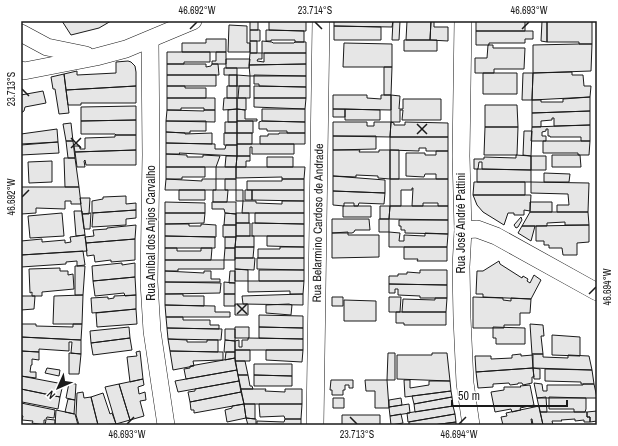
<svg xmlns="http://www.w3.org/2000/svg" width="618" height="446" font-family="'Archivo Narrow',sans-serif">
	<rect width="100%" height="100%" fill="#fff"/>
	<path fill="#e6e6e6" stroke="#1a1a1a" d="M62,21H111L99,28L71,35Z
		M250,21H258V30H250Z
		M269,21H306V31L269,30Z
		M334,21H393L392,27L334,26Z
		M393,21H400L399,40H392Z
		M407,21H431L430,40H406Z
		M431,21H434V27H448V41L430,40Z
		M476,21H525V31H476Z
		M542,21H547V42L541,41Z
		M547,21H592V44H579V42H547Z
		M229,25L247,26V43H250V52H228Z
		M334,26L381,27V40H334Z
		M250,30H260V41H250Z
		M266,30L304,31V42H295V40H271V41H266Z
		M476,31H533V39H525V43H489V45H476Z
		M206,39H226V52H182V43H206Z
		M404,40H437V51H404Z
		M250,41H257V53H250Z
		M262,41L272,42L273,43H294L295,42H306V53H262Z
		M344,43L392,44V67H343Z
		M579,44H592L591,71L533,73V45Z
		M488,45H493V48H525L524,69H494V73H475V58H487Z
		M167,52H210V62H184V64H167Z
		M216,52H226V64H212V61H216Z
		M250,53H262V59H258L257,61L264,62V53H306V64L249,65Z
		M226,59H250L249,68H226Z
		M128,61L131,62L135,66L136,72V86L66,90L64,74L77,71V75L116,73V62Z
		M167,64H206V67L211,66L212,64H218L219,75H167Z
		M306,64V76H250L249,65Z
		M384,67H392L391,95H384Z
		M224,68H237V75H224Z
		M572,72V75H583L584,86H591L590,97L532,100L533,73Z
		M483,73H517V94H483Z
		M523,73H533L532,100H522Z
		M64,74L69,113L59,114L55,89H53L51,77Z
		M167,75H216V86H167Z
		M229,75H237V86H229Z
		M237,75L250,76V86H237Z
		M254,75L306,76V87L259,86V84H254Z
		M136,86V103H81V105H68L66,90Z
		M167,86H185V88H206V98H167Z
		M227,86H237V98H227Z
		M239,86H250V98H238Z
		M254,86L306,87V98H254Z
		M43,91L46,103L25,107L24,111L21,113V95Z
		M333,95H367V98L381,99V95H391V110L333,109Z
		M391,95L400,96L399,109H403V99H441V120H402L403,110H400V122H391Z
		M590,97V111L532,113V100H541V102H563V99Z
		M167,98H215V110H204V108H181V110H167Z
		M224,98H237V109L223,110Z
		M237,98H246V110L237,109Z
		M254,98H306L305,109L254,107Z
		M485,105H517L518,127H485Z
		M136,106V120L81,121V107Z
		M237,109L245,110V119H257V121H237Z
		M237,109V122H228V110Z
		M262,109H305V122L262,121Z
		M333,109H345V117H333Z
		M345,109L380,110V120H345Z
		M167,110L204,111V110H215V122L166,121Z
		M590,111V125L554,126V118H552V120L541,121V127H532V113Z
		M136,120V135H116L115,134H81V121Z
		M166,121H206V131H190V133H186L166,132Z
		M237,121H253V133H237Z
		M262,121L305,122V133H287V131H267V129H259V122Z
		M225,122H237V133H225Z
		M333,122H367V126H374V122H391L390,137L333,136Z
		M391,122L394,123V125H405V122L448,123V137H390Z
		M71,123L73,141H66L63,124Z
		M590,125V141H581V137H550V136H548V129H546V131L542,132V136H546V141H531L532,127Z
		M485,127H518L517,155H484Z
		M57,129L58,142L21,144V134Z
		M524,131H532L531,156L523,155Z
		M166,132L185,133V134L212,133V144L166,143Z
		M224,133H237V145H224Z
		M237,133H252V144H237Z
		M279,133H305V144H260V136H268V134H279Z
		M115,135H136V150L75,152L74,146H80V149H85V138L115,137Z
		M333,136H376V149L333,150Z
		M390,137H448V151H426V148H419V151L390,150Z
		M66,141H73L75,158H68Z
		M543,141H590L589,155H578V153H543Z
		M58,142L59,153L21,155V145Z
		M166,143L215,144V149H225L226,145H237V156L179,153L180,154H166Z
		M237,144H294V154H252V147H250V156H237Z
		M136,150V165H86L85,160L84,161L85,167H77L75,152Z
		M333,150H360L359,152H379V150H390V179L378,178V176L356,175V177L333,176Z
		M390,150H399V179H390Z
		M436,151H448V179H436V174H425L424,177L406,176V153H425V155H436Z
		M166,154L187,155V157H203V155L220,156L216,167H166Z
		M516,155L531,156V170L482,169V162H479L478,169H474V159H484V157L516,158Z
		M552,155H580L581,167H552Z
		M226,156H237L236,167H225Z
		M237,156H250V161H246V167H236Z
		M531,156H546V170H531Z
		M267,157H293V167H267Z
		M64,158H75L79,187H65Z
		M52,161V182L29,183L28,162Z
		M166,167H205V177H182V179H166Z
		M216,167H236V179H216Z
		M236,167H305L304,179H282V177L236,178Z
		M477,169L531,170V182H477Z
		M544,173L570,174L569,182H544Z
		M333,176L385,180V193L333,191Z
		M166,179L202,181V179H216V190H165Z
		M225,179H236V190H225Z
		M282,179H304V190H247V181H282Z
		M390,179H448V206H438V203H423V206H412L413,188H412V190H401V206H390Z
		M474,182H525V195H473Z
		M531,182L589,183L588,212H557V205H569L568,194L531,193Z
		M21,187H79L81,204H71V201H65V209L36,208V213L21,214Z
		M179,190H205V200H179Z
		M213,190H228L227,202H213Z
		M236,190H243V201H236Z
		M245,190H252V200H245Z
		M252,190H304V201L252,200Z
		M333,191L385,193L384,204L359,203L358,206H354V203H344V206L333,205Z
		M473,195H531L530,211L524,210V215H514V213H508L504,225L483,212L477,205Z
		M126,196V204L136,203V210L92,213V201L103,199V197Z
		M80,198H90L89,214H82Z
		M243,201H256V203L282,204V201H304V213H242Z
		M165,202L205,203V213H165Z
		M212,202H236V214L225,213L224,209H212Z
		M530,202H552V212H530Z
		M343,206H371V217H343Z
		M380,206H390L389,219H380Z
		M390,206H448V220L389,219Z
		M136,210V218L126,219V225L92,227L93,213Z
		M74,211H82L85,235L76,236Z
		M530,212H588L589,225H565V222L547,223V226H522Z
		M62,213L64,236L30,238L28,216Z
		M91,213L90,229H84L82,214Z
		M165,213H205L204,223L165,224Z
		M225,213L236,214V225H224Z
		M236,213H249V223H236Z
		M255,213H304V224L255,223Z
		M521,217L522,220L518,227L516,228L514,225Z
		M332,219H369L370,230H355L354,232L352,233H332Z
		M379,219H389V232H379Z
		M399,220H448V234L405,233V230H401V226H399Z
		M236,223H250V236H236Z
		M252,223L304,224V236H252Z
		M165,224H189V226H201V224L216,225V237L165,236Z
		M136,225L135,239L86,243L85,237L94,236L93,230L107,229V228Z
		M223,225H236V237H223Z
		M589,225V242L577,243V255H563L562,248H549V245H544V241H536V226Z
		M522,226H535L531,241L518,233Z
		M348,232V235H379V257L332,258V233Z
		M389,232L400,233L399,241H404V235L425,236V233L448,234L447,247H389Z
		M85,235L87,251L21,255V241L42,239V242L65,240V243L71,242L70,237Z
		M165,236L215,237V248H165Z
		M236,236H254V247H235Z
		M267,236H304V247L267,246Z
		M225,237H236L235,248H225Z
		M135,239V260L111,262V260L95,262L94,255L87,256L86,243Z
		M235,247H254L253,258H235Z
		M280,247H304V258H258V249H280Z
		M404,247H447V261H417L418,259H404Z
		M165,248H177V251H201V248H212L211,260H165Z
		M225,248H235V260H224Z
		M83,251L85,265L77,266V261L66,262V264L21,267V255Z
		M235,258H255L254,270L235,269Z
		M257,258H304V270L257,269Z
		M165,260H224V269H178V271H165Z
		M499,261L500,264L522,278L523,276L528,279L527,281L530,283L534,275L541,280L531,299L483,297V294H476L477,271H483Z
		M122,263V265L135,263V277L93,281L92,266Z
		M75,266H85L83,295H75Z
		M60,268V271H68V275L73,274L74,289L42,292V296H32V292L30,293L29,269Z
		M235,269L248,270V281H235Z
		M259,270H304V281H259Z
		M420,270H447V285L389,284V276H398V274H407V272L420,273Z
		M165,271L204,273V271H211V279H220V282H165Z
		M230,271H235V283H229Z
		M135,277L136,295L125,296L124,293L95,296L93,281Z
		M248,281H304L303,294H290V291L248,292Z
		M165,282L221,283L220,293L165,294Z
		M224,282L235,283V294H224Z
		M389,284L447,285V298H420V296L398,295V289H395V293H389Z
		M165,294H183V296H204V306L165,305Z
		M224,294H235V306H224Z
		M303,294V305L243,304L242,296Z
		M83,295L82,324H53L54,296Z
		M136,295V309L92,313L91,298L108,297V299L114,298V296Z
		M21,296H35L34,309L21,310Z
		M332,297H343V306H332Z
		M389,297H401L400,312H389Z
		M473,297L503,298V300L511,301V298L531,299L530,313H520V325H504V328H473Z
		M435,298H447L446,312H402L403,299L435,300Z
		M344,300L376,301V321H344Z
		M235,304H248V315H235Z
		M289,304L292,305L291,315L266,313V305Z
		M165,305L215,306V312H230V317H166Z
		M136,309L137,324L97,327L96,313Z
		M396,312H446V325H404V323H396Z
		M259,315L303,316V328L259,327Z
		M166,317H183V320H210V325H219V329L167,328Z
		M21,324H36V326L73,327V324H82L81,340L21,337Z
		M530,324L543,325L544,336H541L543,354H532Z
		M129,327L130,338L91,343L90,331Z
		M235,327H249V338H235Z
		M259,327L303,328V339L259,338Z
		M493,327L525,328V344H496V338H493Z
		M167,328L222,329L221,340L168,339Z
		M225,329H235V341L225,340Z
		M552,335L580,337V356L552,355Z
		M21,337L81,340V354L71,353L72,342H69V351L39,349V352L21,351Z
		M130,338L132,350L93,355L91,343Z
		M248,338L303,339V350H235V341L239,340V347H242V340H248Z
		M168,339L187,340V342H207V340H218V352L170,351Z
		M225,340L235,341V352H224Z
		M235,350H250V361H235Z
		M266,350H303L302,362L266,360Z
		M21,351L39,352V360L32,359V365H31L30,372H36V378L21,376Z
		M140,351L143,379L130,382L127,357L137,356L136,352Z
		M170,351L223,352V360L193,361L194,366L173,370Z
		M226,352H235V358L225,360Z
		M69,353L81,354L79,374H69Z
		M388,353H395V380H387Z
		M432,353H447L450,381L397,379V355H432Z
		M521,354V356L533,355V368L476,372L475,356H491V359L512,358V355Z
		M532,354H543V357L568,358V355L589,356L592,370L533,368Z
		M235,358L237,370L186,379L184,369L190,368V366Z
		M235,361H245L248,375H238Z
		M254,364H292V376L254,375Z
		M47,368L60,370L59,376L45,373Z
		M533,368L540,369V379H534Z
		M533,368L534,377H532V383L523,385L522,383H518V384L510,385L509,383L493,384V387L478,388L476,372Z
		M545,369L592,370L594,384H581V382L545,381Z
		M237,370L239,381L178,392L175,381Z
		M238,375H248L250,386H252L253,389H241Z
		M254,375L292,376V386H254Z
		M21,376L63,384L60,397L21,389Z
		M143,379L144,385L138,387L139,394L145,392L146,400L140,401L144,416L130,420L119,384Z
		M331,380H353V388H349V385H345V390H343V395H332V390H330Z
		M365,380H387L389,408H375V391H366Z
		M404,380H410V388L429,385V381H450L451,391L405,397Z
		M239,381L241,392L190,402L188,392L195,391V389Z
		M69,383L76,384L75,400L66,398Z
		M534,383L542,384L543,391H547V385H583V384H594L597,398H537Z
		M119,384L130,420L116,424L105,387Z
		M530,385L534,405L520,408L521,410L512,412L511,409L495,412L491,392L504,390V387H521L520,386Z
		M21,389L60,397L58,409L22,402L21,403Z
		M241,389H266L265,391L285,392V389H302V404H244Z
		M451,391L452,397L414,404L412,396Z
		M83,392L84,398L91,397L98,425H79L76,415L77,393Z
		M241,392L244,404L194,413V410H191L190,402Z
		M103,393L110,414L112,413L116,424L98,425L91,397Z
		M452,397L453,406L415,412L414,404Z
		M546,397L547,412H540L537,398Z
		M549,397L586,398V409L585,412H574V409H549Z
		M333,398H344V408H333Z
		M401,398L402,405L389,407V400Z
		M68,399L75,400L74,414L65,412Z
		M21,403L55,410L54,418L47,417L46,419L55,420V425H45L46,420H44V425L32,423L33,421L22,420L23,416L21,415Z
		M244,404L246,418L227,422L225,410L232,408V406Z
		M244,404H255V419L246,418Z
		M259,404H302L301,419H285L284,416L260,417Z
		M409,404L410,413L390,416L389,407Z
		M453,406L455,414L408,422L407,413Z
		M539,406L543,425H533L532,419H531L532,425H503L501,417L507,416L506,413Z
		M56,410L75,414L78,425H55Z
		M597,411V421L590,422V417H587V412Z
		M540,412H587V417H590V422H584V420L575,421V419L561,420L562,421H552L553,425H543Z
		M401,414L403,423L391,425L390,416Z
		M455,414L456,422L433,425H409V422Z
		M342,415H380V425H342Z
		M246,418L256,419V425H248Z
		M285,419H301V425H257V421L284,422Z
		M456,422V425H433Z"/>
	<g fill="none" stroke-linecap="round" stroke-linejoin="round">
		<g stroke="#1a1a1a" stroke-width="18">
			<g id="minor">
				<path d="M463,21L461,156L463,230L461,267L462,318L465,383L471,425"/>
				<path d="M21,33L47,47L86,55"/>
				<path d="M150,40L151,155L149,282L152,331L166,425"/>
				<path d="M21,70L24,71L96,57L126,49L193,21"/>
				<path d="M463,230L477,229L496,236L597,292"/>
				<path id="s1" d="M315,425L321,21"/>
			</g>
		</g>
		<use href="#minor" stroke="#fff" stroke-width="17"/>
	</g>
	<path fill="none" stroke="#1a1a1a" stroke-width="1.5" d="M315,22L322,29M190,29L197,22M522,29L529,22M22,89L29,96M417,124L427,134M417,134L427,124M71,138L81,148M71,148L81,138M22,197L29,190M589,294L596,287M237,304L247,314M237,314L247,304M350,417L357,424M127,424L134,417M459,424L466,417"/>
	<g text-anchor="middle" stroke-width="3" stroke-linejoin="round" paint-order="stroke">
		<g font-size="12" fill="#1a1a1a" stroke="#fff">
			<text dy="4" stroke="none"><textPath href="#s1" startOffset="202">Rua Belarmino Cardoso de Andrade</textPath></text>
			<text transform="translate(461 223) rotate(-90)" y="4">Rua José André Pattini</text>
			<text transform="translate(151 233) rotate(-90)" y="4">Rua Aníbal dos Anjos Carvalho</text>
		</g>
	</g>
	<rect width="618" height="446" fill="none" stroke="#ffffff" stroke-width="44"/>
	<g transform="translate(58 388) rotate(225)" stroke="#ffffff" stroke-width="3" paint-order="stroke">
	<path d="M0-3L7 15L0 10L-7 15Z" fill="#1a1a1a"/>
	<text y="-6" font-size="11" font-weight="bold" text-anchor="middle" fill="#1a1a1a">N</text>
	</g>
	<path d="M452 400v6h115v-6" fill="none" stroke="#1a1a1a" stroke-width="2"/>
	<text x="458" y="400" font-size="12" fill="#1a1a1a" stroke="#ffffff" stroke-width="3" paint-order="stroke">50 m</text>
	<rect x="22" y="22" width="574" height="402" fill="none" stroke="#1a1a1a" stroke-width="1.5"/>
	<g font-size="10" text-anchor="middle" fill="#1a1a1a">
		<text x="197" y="14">46.692°W</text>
		<text x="315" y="14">23.714°S</text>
		<text x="529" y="14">46.693°W</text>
		<text transform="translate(11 89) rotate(-90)" y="4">23.713°S</text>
		<text transform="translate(11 197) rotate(-90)" y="4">46.692°W</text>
		<text transform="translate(607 287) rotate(-90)" y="4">46.694°W</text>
		<text x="127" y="438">46.693°W</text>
		<text x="357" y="438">23.713°S</text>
		<text x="459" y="438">46.694°W</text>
	</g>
</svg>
